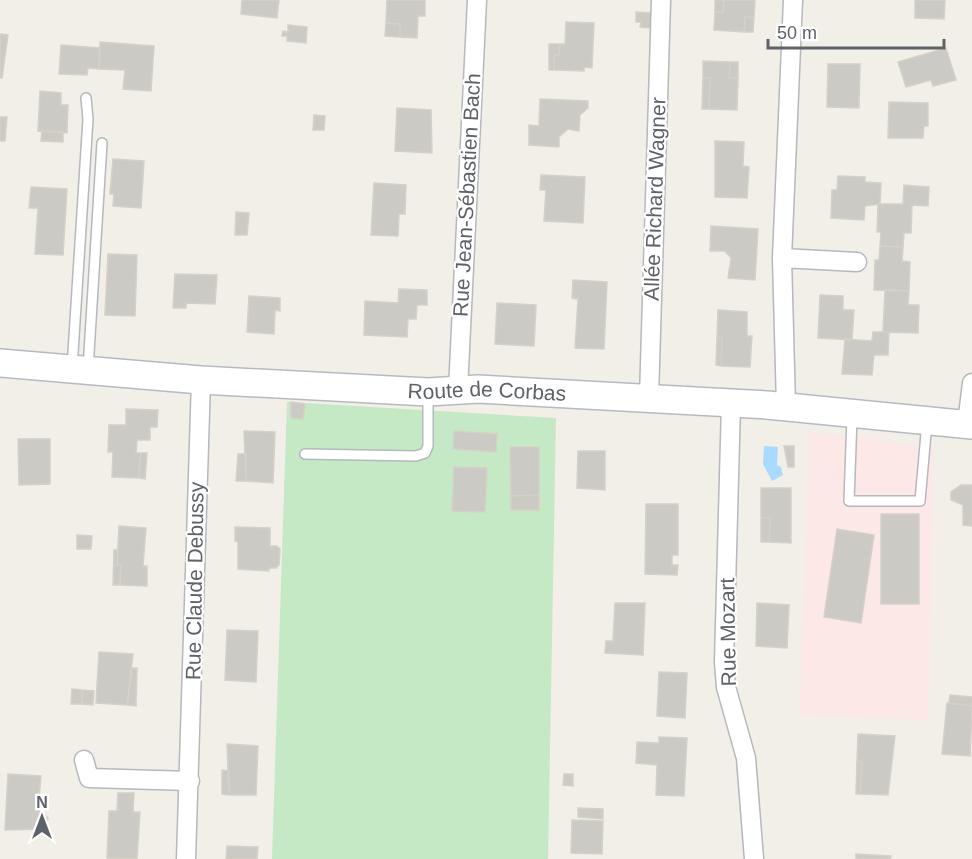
<svg xmlns="http://www.w3.org/2000/svg" width="972" height="859" font-family="Arial,sans-serif">
	<rect width="100%" height="100%" fill="#f1efe8"/>
	<path fill="#fce8e6" d="M809,432L934,447L928,720L800,715Z"/>
	<path fill="#c5e8c5" d="M287,402L556,418L548,859H272Z"/>
	<path fill="#aadaff" d="M764,446L778,447L777,465L781,467L783,475L772,481L763,464Z"/>
	<path fill="#cccac5" stroke="#d6d1c6" stroke-width="1.5" d="M242,0H279L277,18L241,14Z
		M387,0H425V16H418L417,38L400,37V24L386,23Z
		M715,0H724L723,12H715Z
		M724,0H755L754,17H745L744,32L714,30L715,12H723Z
		M915,0H945L944,19L915,18Z
		M636,12L652,13L651,28L640,27L641,22H636Z
		M745,17H754L753,32H744Z
		M566,22L594,23L592,68L584,67V71L554,70V55H559L560,44H565Z
		M386,23L400,24V37L385,36Z
		M288,25L307,27L306,43L287,41V36H282L283,31L288,32Z
		M0,34L8,35L2,78H0Z
		M100,42L154,46L151,91L123,89L125,70L99,69Z
		M549,44H560L559,55H554V70H549Z
		M61,45L100,48L99,69L88,68L87,75L59,74Z
		M946,48L956,80L933,86L931,80L906,87L898,62Z
		M703,61L730,62L729,78H738L737,110L709,109L710,78H703Z
		M730,62H738V78H729Z
		M828,64H860L859,108L827,107Z
		M703,78H710L709,109H702Z
		M40,91L61,93V105H68L67,133L38,131Z
		M540,99L588,101V108L580,115L579,131L568,129L559,137V147L529,145V125L539,126Z
		M889,102L928,103V126H924L923,138H888Z
		M397,108L431,110L432,153L395,151Z
		M314,115L325,116L324,130H313Z
		M0,117H7L5,141H0Z
		M42,131L63,132V142L41,141Z
		M715,141L744,142L743,166L749,167L747,198L715,197Z
		M113,159L144,161L141,208L113,206L114,194H110Z
		M541,175L585,177L583,223L544,221L546,190H540Z
		M838,176L865,177V182L881,183L880,204L865,206L864,220L831,218L832,190H837Z
		M374,183L406,185L405,214H399L398,236L371,235Z
		M904,185L929,187L928,206L912,205L911,233H904L903,247L880,246L881,232H877L878,204H903Z
		M31,187L67,189L63,255L35,254L38,208H29Z
		M236,212L249,213L247,235H235Z
		M711,226L758,229L755,280L728,278L731,258L725,251H710Z
		M880,246L903,247L902,261L910,262L909,291L874,290L875,260H879Z
		M108,254L137,255L135,316L105,315Z
		M175,274L217,275L215,304L186,303V308H173Z
		M573,280L607,282L604,349L575,348L578,299L572,298Z
		M399,289L427,290V305H417L416,319H408L407,337L364,335L365,301L398,303Z
		M885,290L909,291L908,305H919L918,333L883,332Z
		M820,295L843,296V310H854L852,340L818,338Z
		M249,296L280,298V311L275,310L274,334L247,332Z
		M497,303L536,305L534,346L495,344Z
		M718,310L747,312V336H752L750,367L721,366L722,337H717Z
		M873,332H889L888,355H874L872,375L842,374L845,339L872,341Z
		M717,337H722L721,366L716,365Z
		M291,402L305,404L303,419L291,418Z
		M126,409L158,410L157,427H150V440H137L136,453H140L139,478L112,477L113,452H108L109,425H126Z
		M244,431L275,432L273,483L246,481Z
		M454,431L497,434L496,452L453,449Z
		M18,439H50V484L19,485Z
		M784,446H794V467H788Z
		M510,447H539V495L511,496Z
		M578,451H605V490L577,488Z
		M140,453H147L145,479L139,478Z
		M238,454H246V481H236Z
		M454,467L487,468L485,512L452,511Z
		M961,485H972V526L963,525V505L951,500V492Z
		M761,488H791V543L769,542L770,518H761Z
		M539,495V510H511V496Z
		M646,504H678V555H672V565H678L677,575L645,574Z
		M881,514H919V604H881Z
		M761,518H770L769,542H761Z
		M119,526L146,528L143,566H147V586L120,585L121,565H117Z
		M235,527L270,528V546H277L280,549L279,565L276,568H269V571L238,569V542L235,541Z
		M837,529L874,535L861,623L824,617Z
		M77,535L92,536L91,549H77Z
		M114,550H118L117,565H121L120,585H113Z
		M615,603H645L643,655L605,653L606,641H613Z
		M757,603L789,605L787,648L756,646Z
		M227,630L258,631L256,682L225,680Z
		M99,652L133,654L127,705L96,703Z
		M132,668H137L136,706L127,705Z
		M659,672L687,673L685,718L657,716Z
		M72,689L82,690V704H71Z
		M82,690L94,691L93,705L82,704Z
		M950,695L972,697V706L949,703Z
		M947,703L972,706L970,756L942,754Z
		M858,734L895,736L888,795L860,794L862,762L857,761Z
		M659,737L687,738L684,796L656,795L657,765L636,763L637,742L659,743Z
		M227,744L258,746L256,795H229Z
		M857,761L862,762L860,794H856Z
		M222,770L229,771V795L222,794Z
		M8,774L41,776L38,809L48,818L45,829L5,830Z
		M564,774H573V786L563,785Z
		M118,793H134L133,812H140L137,859L107,858L109,811H117Z
		M578,808L603,809V819L578,817Z
		M572,820L603,821L602,854L571,853Z
		M227,846L258,847L257,859H226Z
		M856,854L891,856L890,859H856Z"/>
	<g fill="none" stroke-linecap="round" stroke-linejoin="round">
		<g stroke="#b5b8bc" stroke-width="12">
			<path id="lane" d="M72,368L88,119L86,98
				M88,369L102,143
				M852,417L849,501H920L927,422
				M305,454L416,456L425,453L428,446V395"/>
		</g>
		<g stroke="#b5b8bc" stroke-width="21">
			<path id="street" d="M782,258L857,262
				M458,390L477,0
				M649,398L661,0
				M731,403L724,662L726,687L746,758L754,859
				M786,406L782,258L793,0
				M967,424L972,383
				M84,760L89,778L190,781
				M186,859L201,380"/>
		</g>
		<g stroke="#b6babf" stroke-width="30">
			<g id="secondary">
				<path id="s1" d="M0,363L201,380L428,392L478,389L767,405L972,425"/>
			</g>
		</g>
		<use href="#lane" stroke="#fff" stroke-width="9"/>
		<use href="#street" stroke="#fff" stroke-width="18"/>
		<use href="#secondary" stroke="#fff" stroke-width="27"/>
	</g>
	<g text-anchor="middle" stroke-width="4.5" stroke-linejoin="round" paint-order="stroke">
		<g font-size="21" fill="#5f6368" stroke="#fff">
			<text transform="translate(467 195) rotate(-87)" y="7">Rue Jean-Sébastien Bach</text>
			<text transform="translate(655 199) rotate(-88)" y="7">Allée Richard Wagner</text>
			<text dy="7" stroke="none"><textPath href="#s1" startOffset="488">Route de Corbas</textPath></text>
			<text transform="translate(195 581) rotate(-89)" y="7">Rue Claude Debussy</text>
			<text transform="translate(728 632) rotate(-91)" y="7">Rue Mozart</text>
		</g>
	</g>
	<g transform="translate(42 817)" stroke="#ffffff" stroke-width="4.5" paint-order="stroke">
	<path d="M0-4.5L10 22L0 15L-10 22Z" fill="#5f6368"/>
	<text y="-9" font-size="16" font-weight="bold" text-anchor="middle" fill="#5f6368">N</text>
	</g>
	<path d="M768 39v9h176v-9" fill="none" stroke="#5f6368" stroke-width="3"/>
	<text x="777" y="39" font-size="18" fill="#5f6368" stroke="#ffffff" stroke-width="4.5" paint-order="stroke">50 m</text>
</svg>
